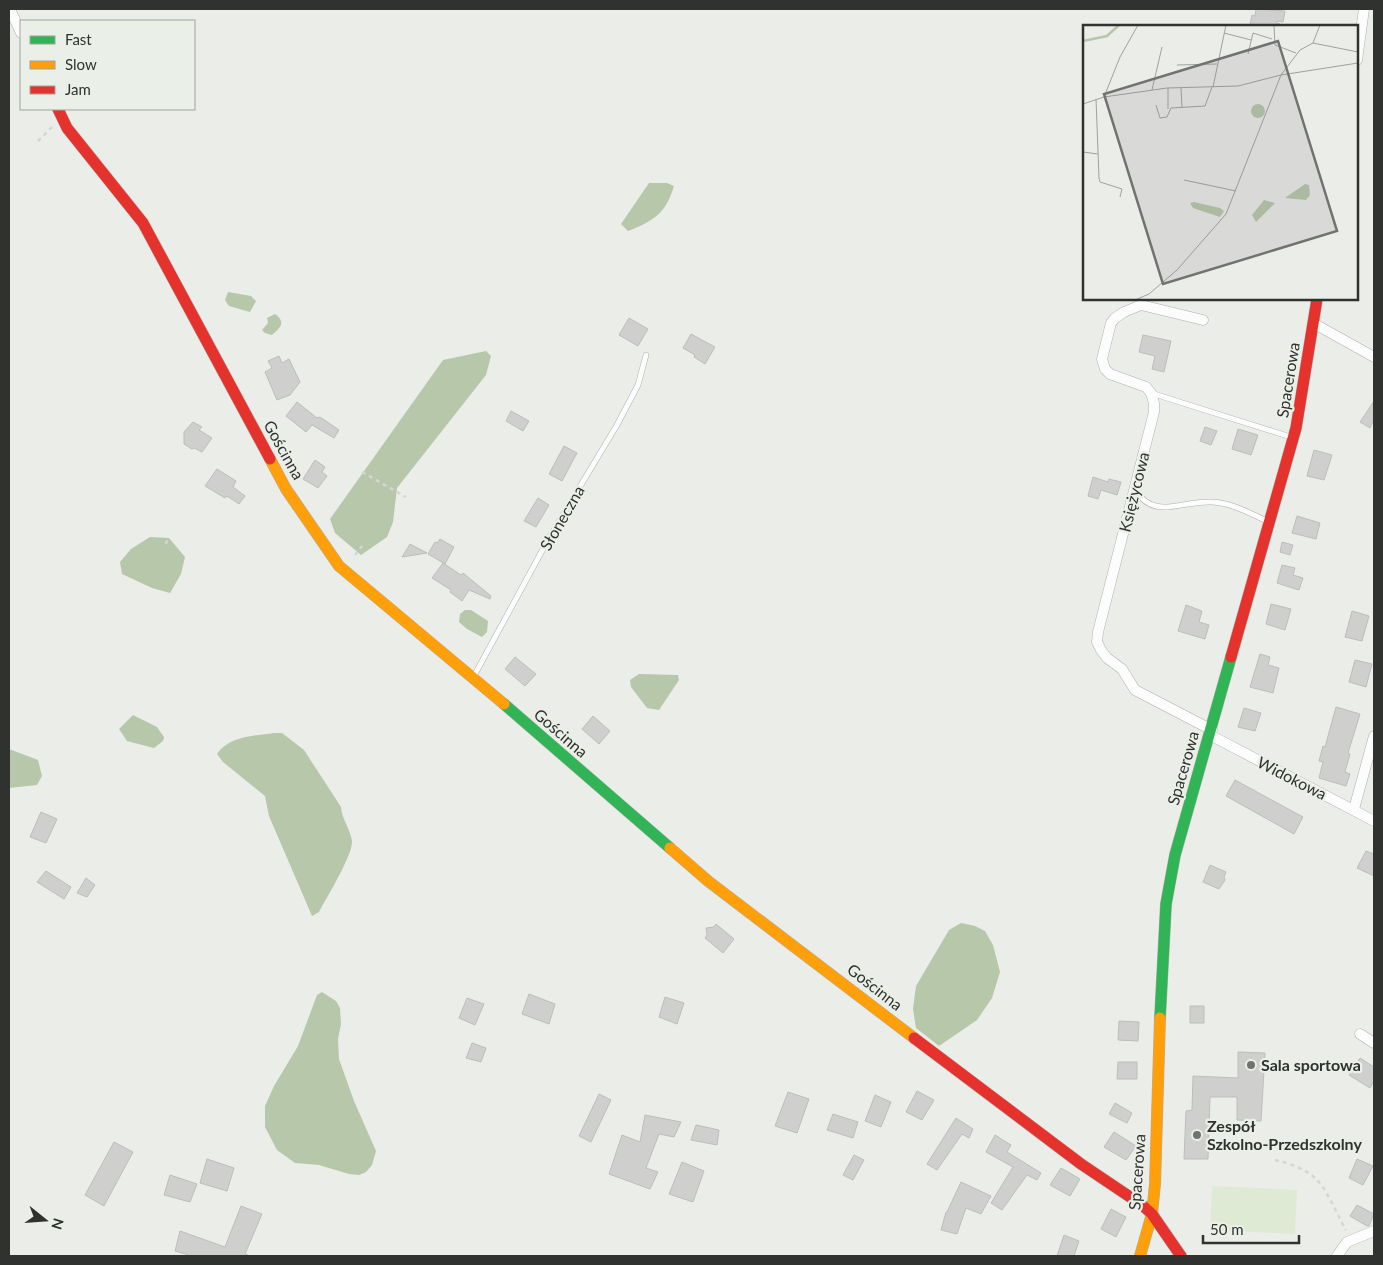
<svg xmlns="http://www.w3.org/2000/svg" width="1383" height="1265" font-family="Lato,sans-serif">
	<rect width="100%" height="100%" fill="#ebede9"/>
	<path fill="#deead4" d="M1212,1186L1297,1190L1295,1234L1210,1230Z"/>
	<path fill="#b6c7aa" d="M649,183H667L674,186C666,213 654,221 628,231L621,224Z
		M228,292L251,296L256,301L250,312L229,306L225,300Z
		M275,314C286,322 281,327 272,335L265,333L262,330L268,323L267,318Z
		M486,351L491,356L486,375L397,488L393,522L387,537L361,555L335,533L330,519L443,360Z
		M150,537L169,538L185,557L181,574L170,593L152,588L122,574L120,562L131,549Z
		M465,610H471L488,621L487,632L482,637L467,629L459,622L460,614Z
		M639,674L678,675L679,680L659,710L647,708L631,687L630,680Z
		M133,715L157,727L164,737L163,741L154,748L127,741L119,729Z
		M274,733H282L304,750L341,807C342,820 350,828 352,841C353,855 327,897 319,912L312,916L269,816L265,796L223,762L217,754C229,736 254,736 274,733Z
		M9,749L38,760L42,776L37,785L9,788Z
		M961,923L975,926L985,931L993,945L1000,972L992,998L977,1020L939,1046L916,1028L913,1009L916,986L949,930Z
		M322,992L336,1001L340,1008L341,1024L338,1039L339,1059L354,1101L376,1151L372,1165L366,1172L359,1175L349,1174L319,1165L295,1163L277,1150L265,1127V1106L274,1086L298,1046L317,995Z"/>
	<path fill="#cfd0ce" stroke="#bcbebb" d="M1256,9L1285,11L1283,22L1277,21V23L1280,24L1279,26H1254L1250,25L1252,15L1255,16Z
		M629,318L648,329L638,346L619,335Z
		M691,334L715,347L705,364L694,357L695,355L683,348Z
		M1143,335L1171,341L1164,372L1152,369L1155,356L1139,352Z
		M279,356L282,363L289,359L300,382L290,395L277,400L265,372L272,368L268,361Z
		M1374,401V419L1370,428L1360,422Z
		M297,402L317,418L320,417L339,430L334,438L312,425L306,432L286,416Z
		M511,411L529,421L523,431L506,421Z
		M193,422L202,427L199,430L212,438L202,452L194,448L192,449L184,444V432Z
		M1205,427L1217,431L1211,445L1200,441Z
		M1238,429L1258,435L1251,455L1232,449Z
		M564,446L577,453L562,481L549,474Z
		M1314,450L1332,455L1324,480L1307,476Z
		M315,460L325,467L322,472L327,476L318,488L303,479Z
		M217,469L236,481L233,487L245,496L239,504L227,496L225,498L205,486Z
		M1093,477L1108,482L1109,479L1121,482L1117,495L1101,490L1098,499L1088,496Z
		M538,498L549,505L536,527L524,521Z
		M1297,516L1320,523L1316,539L1292,533Z
		M440,539L454,547L445,564L428,554L435,542L437,543Z
		M1282,542L1293,545L1290,555L1280,552Z
		M410,544L427,553L402,557Z
		M443,563L461,575L463,573L491,596L490,599L469,590L462,601L450,592L451,590L432,578Z
		M1282,565L1295,568L1293,575L1303,578L1299,590L1277,583Z
		M1271,604L1291,609L1285,630L1266,624Z
		M1186,605L1202,611L1199,622L1209,625L1205,639L1178,631Z
		M1352,611L1369,616L1362,641L1345,637Z
		M1260,654L1270,657L1268,665L1279,668L1273,693L1250,687Z
		M515,657L536,674L525,686L505,669Z
		M1355,660L1372,664L1366,687L1349,682Z
		M1336,707L1360,714L1348,753L1350,754L1345,772L1350,774L1346,786L1319,778L1323,762L1319,761L1323,746L1325,747Z
		M1244,708L1261,713L1255,731L1238,727Z
		M593,716L610,731L599,744L582,729Z
		M1235,780L1303,817L1294,834L1226,796Z
		M41,812L57,819L46,843L30,837Z
		M1366,851L1374,854V876L1357,868Z
		M1210,865L1226,872L1224,877L1225,880L1219,889L1203,882Z
		M46,871L71,887L64,899L37,882Z
		M86,878L95,885L87,897L77,893Z
		M716,924L734,939L723,953L705,938L707,935L706,928L714,927Z
		M529,994L555,1004L549,1024L522,1014Z
		M665,997L684,1003L677,1024L659,1017Z
		M467,998L484,1004L475,1025L459,1018Z
		M1190,1006H1204V1023H1190Z
		M1119,1021L1139,1022L1138,1041L1118,1040Z
		M472,1043L486,1048L481,1062L466,1058Z
		M1238,1052L1265,1053L1261,1121L1237,1120V1097H1210L1208,1159H1184L1186,1111L1192,1110L1193,1076L1238,1078Z
		M1360,1058L1374,1067V1081L1370,1088L1349,1075Z
		M1118,1062H1137V1079H1117Z
		M917,1091L934,1100L922,1120L906,1112Z
		M788,1092L809,1099L797,1133L775,1126Z
		M599,1094L611,1100L591,1142L579,1136Z
		M875,1095L891,1102L881,1127L865,1121Z
		M1115,1103L1132,1113L1127,1123L1109,1114Z
		M833,1114L858,1122L853,1138L827,1130Z
		M645,1115L681,1122L674,1137L659,1134L646,1168L658,1172L650,1189L609,1174L622,1135L640,1142Z
		M956,1118L973,1129L969,1138L962,1134L937,1170L927,1164Z
		M696,1125L719,1130L717,1145L691,1140Z
		M1114,1132L1136,1146L1126,1160L1104,1147Z
		M995,1135L1011,1145L1007,1152L1041,1173L1037,1180L1027,1175L1002,1210L991,1203L1013,1167L986,1152Z
		M114,1142L133,1152L104,1206L85,1195Z
		M854,1155L864,1160L853,1180L843,1175Z
		M207,1159L234,1168L227,1191L200,1183Z
		M1357,1159L1373,1166L1363,1185L1349,1178Z
		M682,1162L704,1171L693,1202L669,1194Z
		M1061,1168L1080,1179L1070,1196L1050,1185Z
		M170,1175L197,1184L190,1202L164,1195Z
		M961,1182L991,1196L981,1214L966,1208L957,1234L941,1230L946,1212H947Z
		M1357,1205L1374,1214L1369,1226H1367L1350,1216Z
		M241,1206L262,1214L245,1254L248,1255V1256H192L175,1251L180,1231L225,1247Z
		M1111,1209L1126,1217L1116,1237L1101,1229Z
		M1064,1235L1079,1241L1074,1256H1057Z"/>
	<g fill="none" stroke-linecap="round" stroke-linejoin="round">
		<g stroke="#aeb0ad" stroke-width="6">
			<path id="lane" d="M1151,393L1291,437
				M1135,490C1155,521 1182,500 1212,502C1232,503 1249,513 1267,521
				M474,676L549,538L617,425L638,385L646,355"/>
		</g>
		<g stroke="#aeb0ad" stroke-width="11">
			<path id="street" d="M10,9L21,33
				M1357,60L1364,9
				M1203,320L1141,305L1124,312L1115,318L1111,323L1102,359L1105,369L1110,374L1146,387L1151,393L1154,403V412L1098,632L1097,642L1101,650L1107,658L1122,669L1135,690L1212,730
				M1313,323L1374,357
				M1210,735L1374,821
				M1354,809L1374,736
				M1360,1034L1374,1043
				M1337,1256L1347,1242L1374,1231"/>
		</g>
		<g stroke="#aeb0ad" stroke-width="12">
			<path id="fast" d="M504,704L670,848
				M1160,1018L1166,904L1175,855L1231,657"/>
		</g>
		<g stroke="#aeb0ad" stroke-width="12">
			<path id="slow" d="M270,459L286,489L339,566L504,704
				M670,848L708,881L914,1038
				M1140,1256L1152,1214L1155,1184L1160,1018"/>
		</g>
		<g stroke="#aeb0ad" stroke-width="12">
			<path id="jam" d="M58,109L67,128L143,223L270,459
				M1231,657L1296,428L1317,299
				M914,1038L1081,1164L1142,1205L1152,1214L1181,1256"/>
		</g>
		<path stroke="#d5d5d5" stroke-width="2.5" stroke-dasharray="4 4" stroke-linecap="butt" d="M38,141L52,127
			M362,472L406,497
			M166,544L168,537
			M355,555L362,546
			M1275,1160C1288,1163 1303,1168 1314,1177C1327,1188 1337,1215 1346,1230"/>
		<use href="#lane" stroke="#fcfcfc" stroke-width="5"/>
		<use href="#street" stroke="#fcfcfc" stroke-width="10"/>
		<use href="#fast" stroke="#30b455" stroke-width="11"/>
		<use href="#slow" stroke="#ff9f0a" stroke-width="11"/>
		<use href="#jam" stroke="#e5322d" stroke-width="11"/>
	</g>
	<g fill="#717370" stroke="#eaefe7" stroke-width="2">
		<circle cx="1251" cy="1065" r="5"/>
		<circle cx="1197" cy="1135" r="5"/>
	</g>
	<g text-anchor="middle" stroke-width="4.5" stroke-linejoin="round" paint-order="stroke">
		<g font-size="16" fill="#30322f" stroke="#eaefe7">
			<text transform="translate(1288 380) rotate(-81)" y="6">Spacerowa</text>
			<text transform="translate(284 450) rotate(61)" y="6">Gościnna</text>
			<text transform="translate(1134 492) rotate(-76)" y="6">Księżycowa</text>
			<text transform="translate(562 518) rotate(-60)" y="6">Słoneczna</text>
			<text transform="translate(561 733) rotate(41)" y="6">Gościnna</text>
			<text transform="translate(1183 768) rotate(-74)" y="6">Spacerowa</text>
			<text transform="translate(1292 778) rotate(27)" y="6">Widokowa</text>
			<text transform="translate(875 987) rotate(38)" y="6">Gościnna</text>
			<text transform="translate(1137 1172) rotate(-86)" y="6">Spacerowa</text>
		</g>
		<g font-size="16" font-weight="bold" fill="#30322f" stroke="#eaefe7" text-anchor="start">
			<text x="1261" y="1071">Sala sportowa</text>
			<text x="1207" y="1132">Zespół<tspan x="1207" dy="18">Szkolno-Przedszkolny</tspan></text>
		</g>
	</g>
	<g transform="translate(1083 25)">
		<rect width="275" height="275" fill="#ebede9"/>
		<path d="M168 86a7 7 0 1 1 14 0a7 7 0 1 1-14 0ZM222,159L226,160L227,170L223,175L202,173ZM181,175L192,178L173,197L169,190ZM111,177L137,183L141,186L137,192L110,183L107,178Z" fill="#b6c7aa"/>
		<path fill="none" stroke="#b6c7aa" stroke-width="2.5" d="M0,16L24,11L36,0"/>
		<path fill="none" stroke="#a0a29f" stroke-width="1" d="M191,0L192,20L213,28M141,8L168,15M230,18L275,27M165,29L170,8L189,14M94,40L134,39M130,62L143,0M98,63L99,83M69,65L79,22M21,72L37,32L55,0M13,74L16,153L17,157L39,164L37,172M0,79L21,72L84,63L155,61L198,50L275,38M73,80L77,93L84,92L88,83L122,81L129,62M85,84V63M0,127L15,129M101,155L153,166M52,275L66,269L94,245L143,189L198,50L217,25L230,18L237,0"/>
		<path fill="#717370" fill-opacity="0.15" stroke="#717370" stroke-width="2.5" d="M195,16L254,206L80,259L21,69Z"/>
		<rect width="275" height="275" fill="none" stroke="#30322f" stroke-width="2.5"/>
	</g>
	<rect width="1383" height="1265" fill="none" stroke="#30322f" stroke-width="20"/>
	<rect x="20" y="20" width="175" height="90" fill="#eaefe7" stroke="#a0a39d"/>
	<rect x="30" y="36" width="25" height="8" fill="#30b455" stroke="#a0a39d"/>
	<text x="65" y="45" font-size="15" fill="#30322f">Fast</text>
	<rect x="30" y="61" width="25" height="8" fill="#ff9f0a" stroke="#a0a39d"/>
	<text x="65" y="70" font-size="15" fill="#30322f">Slow</text>
	<rect x="30" y="86" width="25" height="8" fill="#e5322d" stroke="#a0a39d"/>
	<text x="65" y="95" font-size="15" fill="#30322f">Jam</text>
	<g transform="translate(45 1220) rotate(107)" stroke="#eaefe7" stroke-width="4" paint-order="stroke">
	<path d="M0-4L9 19L0 12L-9 19Z" fill="#30322f"/>
	<text y="-8" font-size="14" font-weight="bold" text-anchor="middle" fill="#30322f">N</text>
	</g>
	<path d="M1203 1235v8h96v-8" fill="none" stroke="#30322f" stroke-width="2.5"/>
	<text x="1210" y="1235" font-size="15" fill="#30322f" stroke="#eaefe7" stroke-width="4" paint-order="stroke">50 m</text>
</svg>
